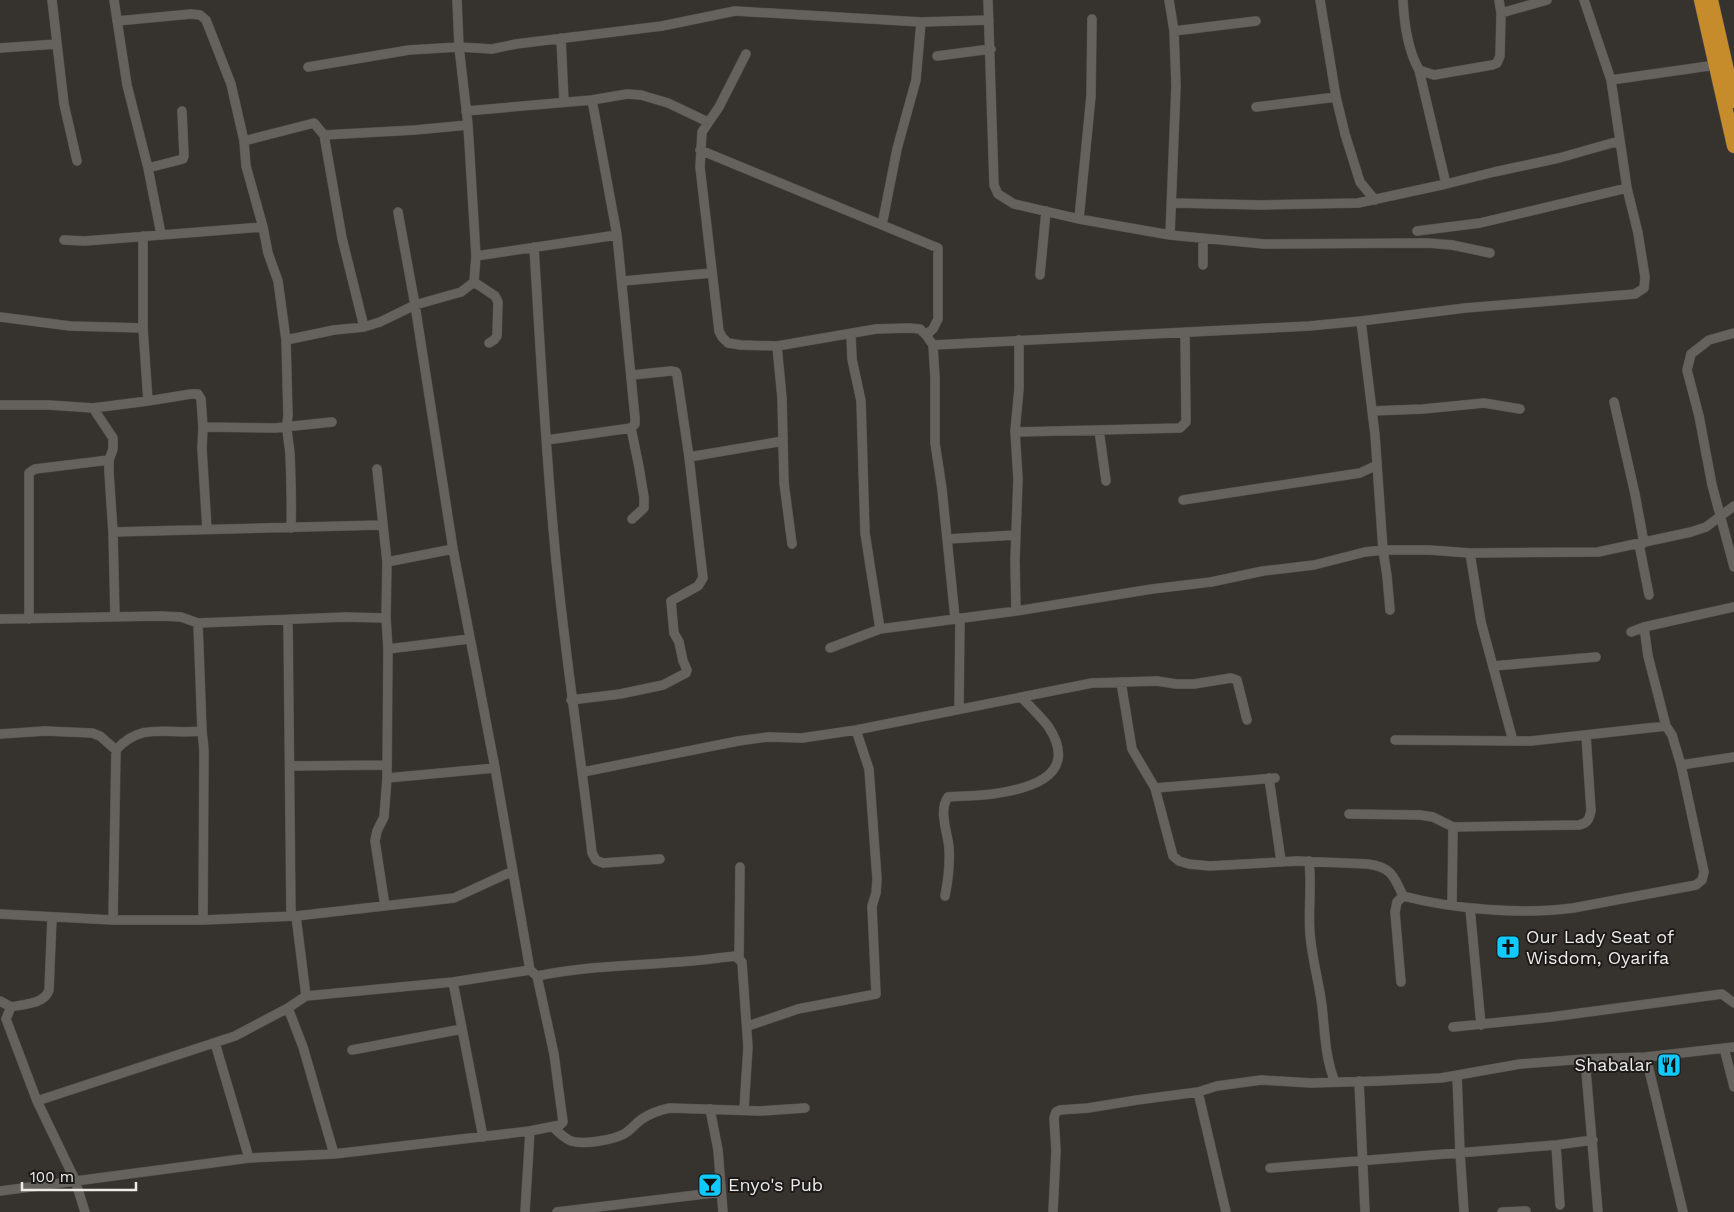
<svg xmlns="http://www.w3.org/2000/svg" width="1734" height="1212" font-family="'Work Sans',sans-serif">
	<rect width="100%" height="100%" fill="#36332f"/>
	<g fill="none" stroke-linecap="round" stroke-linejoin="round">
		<g stroke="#53504d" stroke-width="10">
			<path id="minor" d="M52,0L64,104L77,161
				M114,0L127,85L148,168L161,234
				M988,0L994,185L998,194L1014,204L1079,219L1170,235L1264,244L1427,243L1452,245L1490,253
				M1169,0L1174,31L1176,86L1170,235
				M1320,0L1336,97L1345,134L1360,182L1375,200
				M1403,0C1404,23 1408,50 1419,70L1434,75L1492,65L1497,63L1500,56L1501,13L1499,0
				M1501,13L1547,0
				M117,21L191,14L200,15L206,20L231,84L244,141L246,166L251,184L263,227L268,253L278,281L286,340
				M1174,31L1256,21
				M561,38L564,102
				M0,48L57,44
				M746,54L719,107L702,132L700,167L719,331L722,337L728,343L741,345L777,346L876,329L909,328L920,329L926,335L933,345L935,378V443L942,489L955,618
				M937,56L991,49
				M308,67L409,50L459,47L492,49L516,44L662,26L735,11L921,22L989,20
				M1419,70L1446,184
				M1611,80L1716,65
				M1256,107L1336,97
				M466,111L592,100L627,94L641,95L668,103L708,122
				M324,135L342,238L364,327
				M244,141L314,123L324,135L415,130L468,125
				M700,150L938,248V319L933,329L926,335
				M148,168L183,159L184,156L182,111
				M1173,203L1262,205L1358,203L1446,184L1494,172L1559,158L1619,141
				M1079,219L1091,96L1092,19
				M882,225L897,149L916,80L921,22
				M1417,231L1480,223L1627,188
				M143,236V328L148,401
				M1203,239V265
				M64,240L85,241L263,227
				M534,247C540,344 545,441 554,538C563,643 580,748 592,853L596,860L603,863L660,859
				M476,256L617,235
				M1040,275L1046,211
				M623,281L712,273
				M474,282L495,296L498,302L497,336L494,340L489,343
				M0,317L70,326L143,328
				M1361,321L1375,435L1383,550L1387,576L1390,610
				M1734,333L1709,340L1691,354L1687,370L1699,416L1712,485L1734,567
				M851,335L852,359L861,401L865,533L880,629
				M933,345L1309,326L1361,321L1465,308L1635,294L1644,288L1645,277L1638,233L1627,188L1611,80L1584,0
				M777,346L782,398L784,483L792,544
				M1614,402L1635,494L1644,543
				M0,405H49L93,408L148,401L191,394H198L201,399L203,427L275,428L332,422
				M93,408L113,438V449L109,460V472L113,532L115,617
				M1372,411L1423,409L1484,403L1520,409
				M203,427L202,449L207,529
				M631,428L639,467L644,497V508L632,519
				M1099,430L1106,481
				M1015,432L1180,428L1186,422L1185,332
				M547,440L631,428L635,424V418L617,235L592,100
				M689,457L783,441
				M377,469L387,562L386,618L388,649L387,778L384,817L377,831L375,841L385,906
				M1183,500L1360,473L1377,465
				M291,528C292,503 291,479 290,454C289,441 285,429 288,416L286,340L334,330L364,327L380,322L415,305L461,292L474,282L476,256L468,125L459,47L457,0
				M113,532L381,525
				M947,539L1016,535
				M1639,544L1649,595
				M1470,553L1481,622L1513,741
				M387,562L453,549
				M1016,611L1015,560L1018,479L1015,431L1019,389V340
				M0,619L161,616L181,617L198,623
				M29,619V473L35,469L109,460
				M288,620L291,916
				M1644,627L1648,656L1666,726
				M1631,632L1644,627L1734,607
				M830,648L880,629L1016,611L1152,589L1211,582L1263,571L1314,565L1365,552L1383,550H1429L1470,553L1598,552L1691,532L1706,527L1734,506
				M388,649L469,639
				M1493,666L1596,657
				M1121,682L1132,749L1155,788L1173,856L1179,861L1189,864L1210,866L1297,861L1368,864C1391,867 1394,876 1403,896C1453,909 1522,915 1573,908L1696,885L1702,880L1704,872L1681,765L1672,735L1666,726L1531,741L1395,740
				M571,700L620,694L663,685L686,673L687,670L683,661L679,642L674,633L671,601L698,586L703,578L689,457L677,375L676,372L671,371L632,375
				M959,708L960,618
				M202,731L204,750L203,920
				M0,734L45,731L92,733L100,736L116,750
				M1681,765L1734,757
				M290,766L387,765
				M583,772L738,741L768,737L802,738L856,730L1092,683L1157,681L1176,684H1194L1231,678L1237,680L1247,720
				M387,778L495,768
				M1269,778L1281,861
				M1155,788L1275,778
				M1349,814L1420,815L1433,817L1453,827L1579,825C1588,823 1589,819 1591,811L1586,735
				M1309,861C1312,886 1308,910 1310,934C1312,959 1319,982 1322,1006C1325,1032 1325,1058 1335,1082
				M945,896C948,881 950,864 949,848C948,833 938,811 948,797C960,796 971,796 983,795C1022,791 1083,779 1048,726C1040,716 1031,707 1022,698
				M1452,905L1453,827
				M1470,908L1481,1025
				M0,914L113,920H203L296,916L454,898L513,871
				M296,916L306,996
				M52,918L49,990C45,1004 24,1004 11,1007L6,1019L37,1101L75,1180L85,1212
				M113,920L116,750C142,721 168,735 202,731L198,623L345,617L386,618
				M739,958L740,867
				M537,976C585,966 630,966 678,962C697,961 716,958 735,956L742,962L748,1047L744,1109
				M453,982L483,1137
				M1401,982L1395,912L1397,902L1403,896
				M0,1001L11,1007
				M288,1008L303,1047L334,1154
				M748,1026L798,1009L876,994L872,906L876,893L877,879L869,769L856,730
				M1453,1027L1551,1017L1722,994L1734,1003
				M215,1043L249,1158
				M1724,1048L1734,1087
				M352,1050L462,1029
				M1646,1057L1683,1212
				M1585,1059L1598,1212
				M1457,1076L1460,1152L1464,1212
				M1359,1081L1365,1212
				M1198,1092L1226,1212
				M37,1101L235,1036L288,1008L306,996L453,982L530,970
				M710,1109L718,1150L723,1212
				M553,1127C559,1133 564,1138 571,1141C584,1145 612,1140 624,1134C631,1130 636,1123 642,1119C651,1113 660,1110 670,1108L760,1111L805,1108
				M1556,1145L1560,1205
				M1270,1168L1556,1145L1593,1140
				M0,1191L249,1158L334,1154L530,1131L560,1125L563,1122L554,1054L537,976L530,970L495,768L453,549L415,305L398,212
				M525,1212L530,1131
				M557,1212L721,1192
				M1053,1212L1056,1151L1054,1118L1056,1112L1060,1110L1088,1108L1137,1100L1198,1092L1217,1086L1261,1080L1311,1083L1378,1081L1441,1078L1520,1064L1585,1059L1646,1057L1734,1047
				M1502,1212L1526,1211"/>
		</g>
		<g stroke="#53504d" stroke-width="15">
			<path id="trunk" d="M1701,0L1734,146
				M1711,0L1734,101"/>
		</g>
		<use href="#minor" stroke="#65625e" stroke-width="9"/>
		<use href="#trunk" stroke="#c68c2c" stroke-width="14"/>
	</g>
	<defs>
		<g id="church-square" transform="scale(1.25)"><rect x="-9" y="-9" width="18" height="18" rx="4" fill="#0fcafa" stroke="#1c1b19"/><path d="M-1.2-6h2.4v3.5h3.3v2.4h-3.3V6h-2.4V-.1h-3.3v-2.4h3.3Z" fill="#111"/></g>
		<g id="restaurant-square" transform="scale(1.25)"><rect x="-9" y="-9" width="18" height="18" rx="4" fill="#0fcafa" stroke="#1c1b19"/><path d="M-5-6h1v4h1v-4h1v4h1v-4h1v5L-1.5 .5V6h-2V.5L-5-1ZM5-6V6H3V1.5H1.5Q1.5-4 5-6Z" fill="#111"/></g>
		<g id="bar-square" transform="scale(1.25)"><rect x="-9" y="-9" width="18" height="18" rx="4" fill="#0fcafa" stroke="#1c1b19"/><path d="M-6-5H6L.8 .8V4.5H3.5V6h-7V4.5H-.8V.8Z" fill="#111"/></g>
	</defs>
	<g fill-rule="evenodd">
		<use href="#church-square" x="1508" y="947"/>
		<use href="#restaurant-square" x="1669" y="1065"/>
		<use href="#bar-square" x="710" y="1185"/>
	</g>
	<g text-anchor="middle" stroke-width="4" stroke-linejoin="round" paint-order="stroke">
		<g font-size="18" fill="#edebe8" stroke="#1c1b19" text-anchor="start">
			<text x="1526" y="943">Our Lady Seat of<tspan x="1526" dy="21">Wisdom, Oyarifa</tspan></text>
			<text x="1652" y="1071" text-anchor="end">Shabalar</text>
			<text x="728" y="1191">Enyo's Pub</text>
		</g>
	</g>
	<path d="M22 1182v8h114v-8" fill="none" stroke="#edebe8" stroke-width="2.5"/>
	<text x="30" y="1182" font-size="15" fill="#edebe8" stroke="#1c1b19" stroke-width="4" paint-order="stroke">100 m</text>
</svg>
